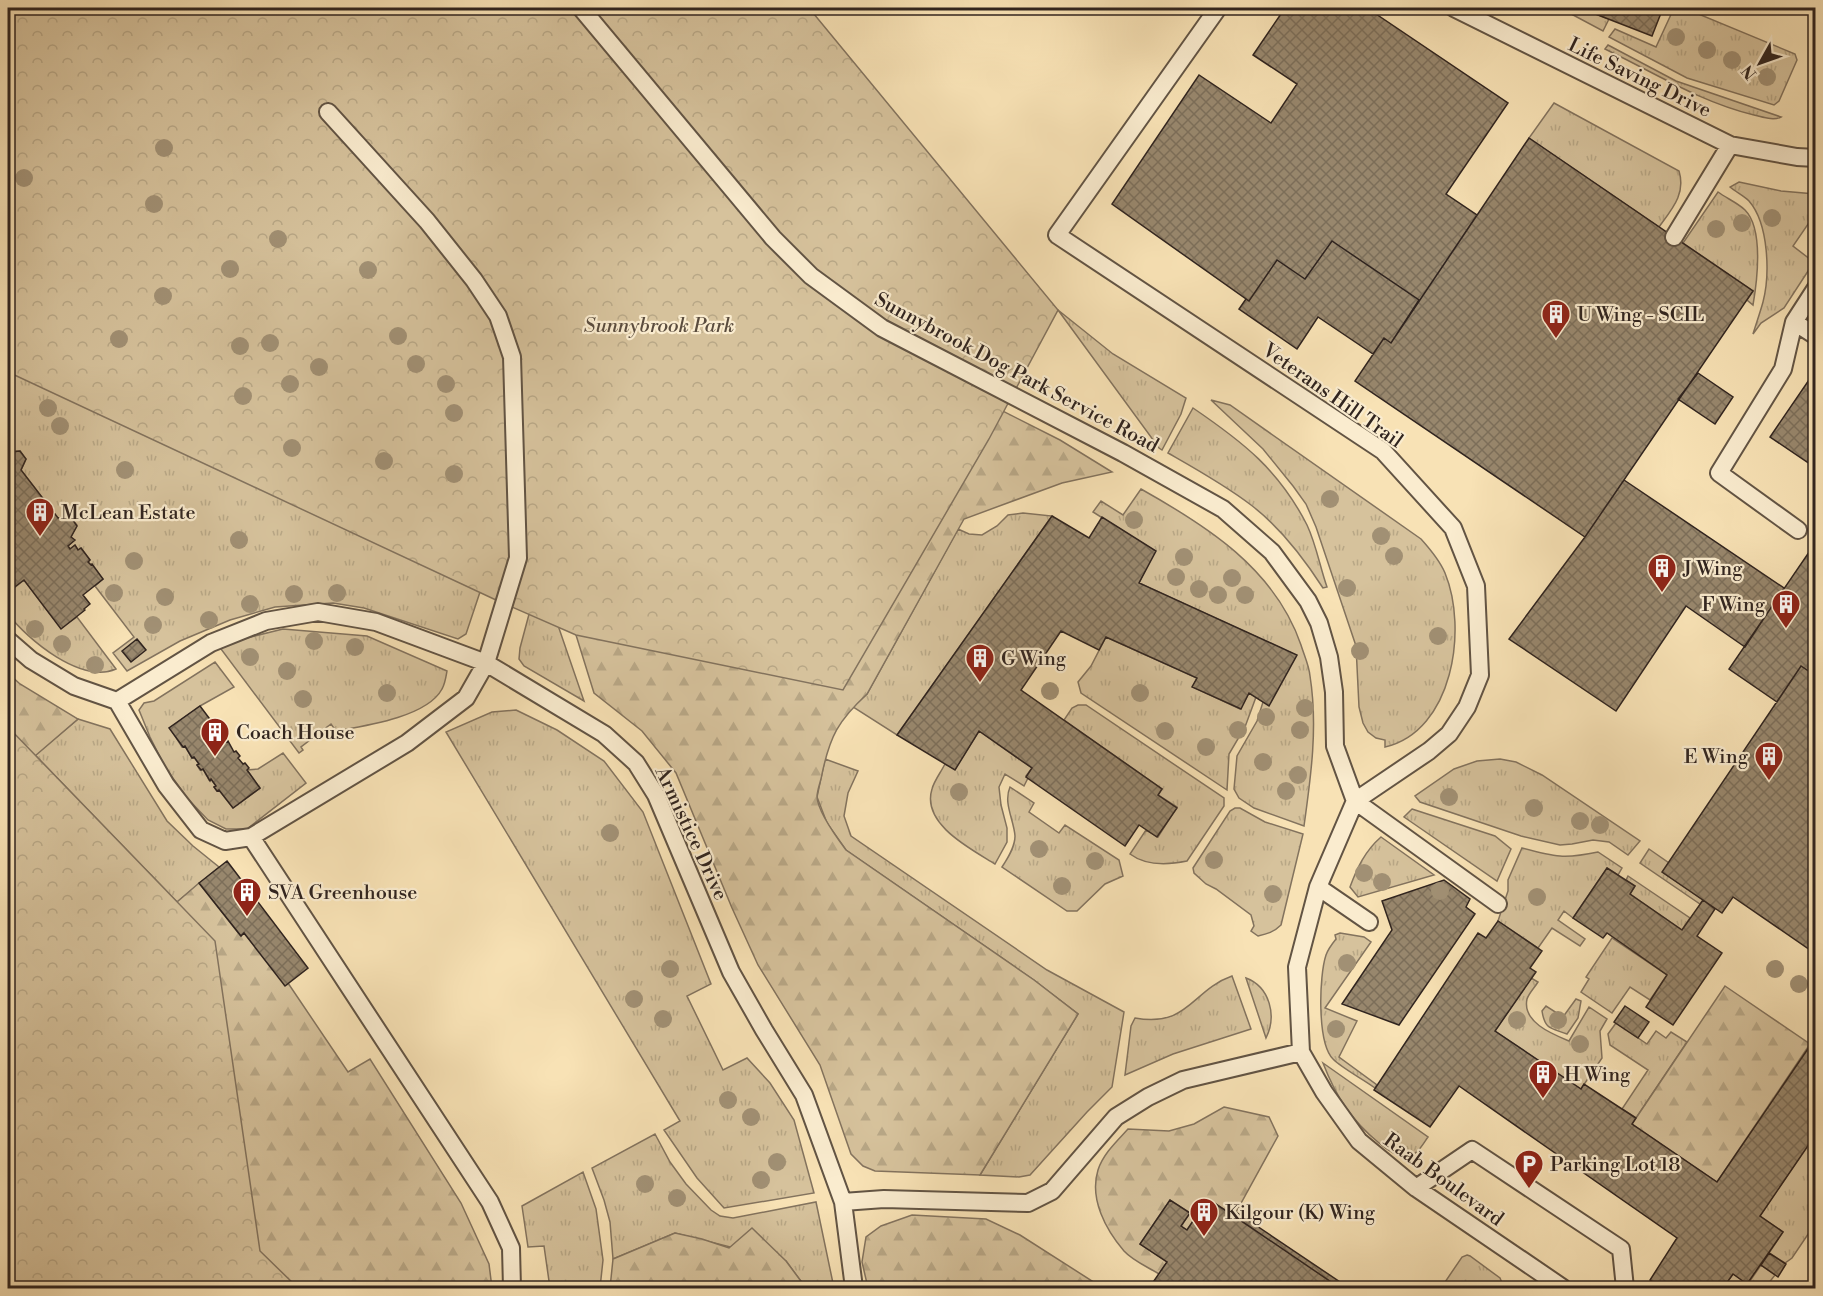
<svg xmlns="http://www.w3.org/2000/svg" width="1823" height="1296" font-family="'Libre Bodoni',serif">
	<defs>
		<pattern id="grass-tufts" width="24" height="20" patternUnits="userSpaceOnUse" patternTransform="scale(1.5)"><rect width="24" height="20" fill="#d6c29c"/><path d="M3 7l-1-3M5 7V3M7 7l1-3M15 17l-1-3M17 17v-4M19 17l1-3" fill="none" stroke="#b8a786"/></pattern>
		<pattern id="forest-firs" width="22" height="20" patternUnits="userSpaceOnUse" patternTransform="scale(1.5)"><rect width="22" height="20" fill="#d6c29c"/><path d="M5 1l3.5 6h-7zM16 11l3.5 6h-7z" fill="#b8a786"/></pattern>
		<pattern id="park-crowns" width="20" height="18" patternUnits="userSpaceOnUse" patternTransform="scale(1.5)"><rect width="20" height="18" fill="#d6c29c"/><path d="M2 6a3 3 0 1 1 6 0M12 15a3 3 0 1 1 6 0" fill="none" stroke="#b8a786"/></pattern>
		<pattern id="building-cross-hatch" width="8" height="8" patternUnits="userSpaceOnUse" patternTransform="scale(1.5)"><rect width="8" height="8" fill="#98876d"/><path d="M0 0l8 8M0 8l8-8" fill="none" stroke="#7c6e59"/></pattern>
	</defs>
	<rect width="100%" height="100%" fill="#f8e2b5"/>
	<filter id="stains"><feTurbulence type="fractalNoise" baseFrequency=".00333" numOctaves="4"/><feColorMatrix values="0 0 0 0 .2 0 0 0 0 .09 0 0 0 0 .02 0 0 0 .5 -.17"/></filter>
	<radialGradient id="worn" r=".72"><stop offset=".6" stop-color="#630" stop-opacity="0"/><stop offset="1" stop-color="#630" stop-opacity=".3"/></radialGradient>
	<path fill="url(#grass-tufts)" stroke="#83735e" stroke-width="1.5" d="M8,8L494,514L480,592L466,634L458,639L364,608L333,603L275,607L230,620L180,641L127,671L113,653L134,637L95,586L103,579L92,565H91L88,562L90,560L81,548L78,550L75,545L70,549L68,546L74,540L71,537L77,525L70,517L58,518L21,470L26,459L20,451L8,452Z
		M1560,8H1580L1609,19L1603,31Z
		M1674,8H1684L1795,54L1797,60L1779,101L1774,105L1687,78L1609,37L1615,29L1656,47Z
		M1608,45L1676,81L1781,117C1773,121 1763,117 1754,115C1700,102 1655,73 1605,49Z
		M1554,103L1679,171C1686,194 1672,209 1659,227L1529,138Z
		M1739,182L1781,191L1815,194V214L1793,246L1811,260L1812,265L1784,308L1761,323L1753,334C1756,324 1760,313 1763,302C1770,275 1769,224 1749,201C1744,196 1736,192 1730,187Z
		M1718,192C1726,198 1738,203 1745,210C1764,229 1757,282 1753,305L1747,300L1753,291L1683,243Z
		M1058,310L1113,354L1186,398L1181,414L1162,450L1159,448Z
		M1211,400L1230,405L1421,539C1430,549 1440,561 1445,573C1468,629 1453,731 1385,747V740L1376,738L1368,732L1363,723L1359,707L1356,646L1316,527L1306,504L1293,486L1263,449Z
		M1193,408C1243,442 1279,470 1307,525C1316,544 1320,567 1327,587L1323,588C1303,557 1280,527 1251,505C1225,485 1196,469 1168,453Z
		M1141,489C1207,526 1275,569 1301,645C1304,655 1309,665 1310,676C1318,726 1311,776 1304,826L1254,808L1239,798L1234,789L1237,756L1257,721L1263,702L1296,655L1139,583L1155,551L1093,512L1101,501L1123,515Z
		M1023,513L1052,516L897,735L853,707L867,694L958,529L969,534L982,535L997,526L1008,515Z
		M540,573L584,701L524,666L519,659L520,648Z
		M24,580L61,628L77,617L116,669C81,684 28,640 8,614V582L13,589Z
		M283,629L367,636L447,671C446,677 445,684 442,689C427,717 365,726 336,731L331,724L301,747L303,750L299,753L218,645Z
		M1106,637L1197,678L1193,687L1240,709L1249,693L1256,697L1245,727L1229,754L1227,790L1081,693L1078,682L1091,666Z
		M215,662L234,687L200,706L170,728L182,747L185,746L192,758L194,757L199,764L197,765L200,770L203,769L209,780L211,779L216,786L214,787L217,791L219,790L233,808L260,788L247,770L258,769L283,753L306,783L247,829H226L208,820L187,798L165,767L150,737L139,710L144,703L154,701Z
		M1078,705H1086L1224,798V806L1187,861C1168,865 1146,866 1130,854L1146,830L1158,837L1177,807L1158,795L1162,789L1064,720L1072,708Z
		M516,710L557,730L604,761L643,812L711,984L687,996L723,1070L747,1058L770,1083L794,1120L814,1193L724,1208L697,1178L664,1130L680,1121L446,732L492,712Z
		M78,719L110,729L167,821L193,846L219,867L177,902L35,755Z
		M979,731L1032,768L1026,776L1028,778L1024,786L1005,774L999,787L1001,805L1007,828V842L995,864C971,849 921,824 932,789C934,781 941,772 945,764L955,769Z
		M825,759L858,771L848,793L844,816L851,836L1047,970L1124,1012L1112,1087L1087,1112L1030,1175L1019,1177L980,1175L1078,1014L1034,980L846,850L827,823L817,797Z
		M1500,759L1516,762L1542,775L1640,841L1628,855L1609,842L1593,840L1572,844L1560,845L1521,836L1420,802L1415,796L1454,769L1477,761Z
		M1010,787L1034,803L1029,812L1059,833L1065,825L1119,860L1123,876L1105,884L1077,911H1067L1002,867C1008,858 1015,847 1015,836C1014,820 1003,803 1010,787Z
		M1235,808H1240L1265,822L1303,834L1281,925C1274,932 1267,934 1258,936L1251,931L1254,926L1251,915L1216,889L1206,884L1194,873L1193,868L1230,811Z
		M1412,809L1495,836L1511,849L1497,881L1404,817Z
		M1381,837L1434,875L1358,897L1350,887C1357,868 1365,851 1381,837Z
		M1522,848C1555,857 1565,859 1598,852L1622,868L1618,875L1607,868L1573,918L1564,911L1558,920L1585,939L1580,946L1552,928L1538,948L1498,921L1508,891V880Z
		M1649,849L1669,863L1663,872L1703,900L1700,904L1640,863Z
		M1628,876L1690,918L1682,930L1630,894L1635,886L1626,880Z
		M1340,933L1364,937L1371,942L1325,1008L1357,1021L1339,1057L1377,1085L1375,1088C1363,1079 1343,1069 1333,1059C1317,1043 1319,976 1326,955C1328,949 1332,944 1336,939L1335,935Z
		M1612,938L1667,975L1650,1000L1630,987L1612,1013L1581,992L1589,979L1586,977Z
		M1232,976L1251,1029L1173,1054L1125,1075L1131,1026L1135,1018C1188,1028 1192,990 1232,976Z
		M1246,978C1270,987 1277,1016 1266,1038Z
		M1531,978L1538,982C1535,987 1529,993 1527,999C1522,1022 1552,1034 1569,1041L1589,1007L1607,1019L1600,1031L1602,1058L1581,1089L1495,1031Z
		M1576,999L1581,1001L1578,1018L1567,1034C1551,1028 1545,1030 1542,1011L1546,1006L1563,1017Z
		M1616,1023L1647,1044L1656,1031L1666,1038L1671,1032L1687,1042L1636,1118L1622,1109L1648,1070L1610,1045L1608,1034Z
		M1323,1063L1428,1137C1423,1144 1418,1154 1409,1156C1398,1158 1387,1150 1379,1143C1352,1121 1336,1097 1323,1063Z
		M655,1134L670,1162L686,1184L711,1210L720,1216L733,1218L816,1202L834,1288H806L786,1261L675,1233L613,1259L610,1222L604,1200L592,1168Z
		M1815,1134V1224L1792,1258L1785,1263L1769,1253L1783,1232L1760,1216Z
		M583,1172L596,1209L603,1260L600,1288H550L544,1246L528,1247L522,1206Z
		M1467,1255L1470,1256L1500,1278L1504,1288H1441L1462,1257Z
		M1761,1265L1775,1275L1765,1288H1723L1733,1274L1748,1284Z"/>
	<path fill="url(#forest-firs)" stroke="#83735e" stroke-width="1.5" d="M896,357L1060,440L1112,472L1062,483L964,519L867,694C838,721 830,736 822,774C821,781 817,790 817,797C818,812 837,838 846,850L1034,980L1078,1014L980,1175L875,1171L863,1166L851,1154L820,1065L758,965L732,908L676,773L642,731L594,693L576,635Z
		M8,673L20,684L78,719L35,756L177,902L199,883L240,935L244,933L288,983L348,1072L370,1059L461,1203L489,1264L492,1288H8Z
		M1725,986L1810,1044L1717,1182L1632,1124Z
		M1224,1107L1269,1117L1278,1136L1234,1216L1208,1199L1187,1230L1181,1226L1190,1213L1170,1200L1140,1244L1167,1262L1159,1274C1148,1267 1133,1261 1124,1251C1106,1230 1089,1199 1098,1170C1103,1154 1117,1141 1128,1129L1169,1131L1194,1124Z
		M912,1215L986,1219L1020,1235L1103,1288H868L862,1262L866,1237L881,1226Z
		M752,1228L786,1261L806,1288H610L613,1259L675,1233L702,1239L729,1248Z"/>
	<path fill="url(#park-crowns)" stroke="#83735e" stroke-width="1.5" d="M8,8H809L1058,310L989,439L843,690L576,635L496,600L8,372Z
		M8,727L215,941L260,1251L298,1288H8Z"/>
	<path fill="url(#building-cross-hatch)" stroke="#30241f" stroke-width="1.5" d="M1285,8H1367L1508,103L1446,194L1477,215L1391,343L1384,338L1373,354L1318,317L1297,349L1239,309L1246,299L1112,204L1199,75L1271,123L1297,84L1253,55Z
		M1580,8H1663L1652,36Z
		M1529,138L1753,291L1585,537L1355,381L1384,338L1391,343Z
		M1332,241L1419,300L1391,343L1384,338L1373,354L1318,317L1297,349L1239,309L1246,299L1249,301L1277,260L1305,279Z
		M1698,373L1733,397L1715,424L1678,399Z
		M1811,377L1816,380V468L1770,437Z
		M20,451L26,459L21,470L58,518L70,516L77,526L71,537L75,540L68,546L70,549L75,545L78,550L81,548L90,560L88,562L91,565L92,564L103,579L83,595L90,604L84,609L85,610L61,629L24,580L12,589L8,582V452Z
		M1624,480L1784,588L1745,647L1686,606L1616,711L1509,639L1585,537Z
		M1052,516L1089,538L1102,517L1156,551L1139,583L1297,655L1269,706L1249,693L1241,709L1192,687L1197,678L1106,637L1099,650L1061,631L1021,690L1162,789L1158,795L1177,808L1157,837L1139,825L1125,846L1026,777L1032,768L979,731L955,770L897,735Z
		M1816,542V676L1801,666L1777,702L1729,669Z
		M137,639L146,650L131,662L122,651Z
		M1801,666L1816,676V954L1733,897L1722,913L1662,872Z
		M200,706L218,730L220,729L224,735L222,736L226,742L228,741L234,752L236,751L240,756L238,758L243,764L245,763L249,768L247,770L260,788L233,808L219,790L217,791L214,787L216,786L211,779L210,781L203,769L201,770L197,765L199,764L194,757L192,758L185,746L183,747L169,728Z
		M227,861L308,968L285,986L244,933L241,936L199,883Z
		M1607,868L1635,886L1630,894L1682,930L1703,900L1715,909L1697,936L1722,953L1673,1025L1646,1007L1667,975L1607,933L1603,938L1573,918Z
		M1444,880L1470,899L1466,907L1475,914L1399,1025L1342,1004L1392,930L1382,901Z
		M1498,921L1542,951L1530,968L1536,972L1495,1031L1581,1089L1584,1084L1622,1109L1636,1118L1632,1124L1717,1182L1816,1037V1134L1760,1216L1783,1232L1747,1284L1733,1274L1723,1288H1662L1650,1280L1677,1238L1459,1086L1430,1127L1374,1090L1478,933L1486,938Z
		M1625,1006L1649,1022L1638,1038L1614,1022Z
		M1208,1199L1234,1216L1340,1288H1149L1167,1262L1140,1244L1170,1200L1190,1213L1181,1226L1187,1230Z
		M1236,1212L1349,1288H1340L1234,1216Z
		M1769,1253L1786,1264L1778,1277L1761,1265Z"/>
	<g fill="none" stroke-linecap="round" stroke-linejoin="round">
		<g stroke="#625444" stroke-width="20">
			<path id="lane" d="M581,8L773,238L811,276L882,328L1123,453L1223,509L1272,552L1308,601L1319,623L1329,657L1334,692L1335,746L1355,801
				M1218,8L1057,235L1383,451L1453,528L1476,586L1480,675L1467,707L1449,734L1429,751L1355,801L1318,887L1297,967L1301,1052L1324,1092L1359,1141L1416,1188L1563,1288
				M1454,8L1730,145L1797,157L1816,158
				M1674,237L1730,145
				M1816,288L1794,322L1816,336
				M1794,322L1783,369L1719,473L1798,530
				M8,640L31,660L74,686L117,701L166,785L201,830L225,841L251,837L490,1202L511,1248L512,1288
				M117,701L211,643L266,621L318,612L376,622L486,663L604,734L636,763L656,795L731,972L764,1030L804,1095L843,1202L854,1288
				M1355,801L1498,904
				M251,837L407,743L466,698L486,663L518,558L512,357L498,316L474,280L427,221L328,112
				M1318,887L1369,922
				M1416,1188L1472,1150L1621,1249L1625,1288
				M843,1202L884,1199L1028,1203L1052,1191L1116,1117L1148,1097L1183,1080L1301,1052"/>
		</g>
		<use href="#lane" stroke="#faeccf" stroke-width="16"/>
	</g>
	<g fill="#a19074">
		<circle cx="1676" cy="37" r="9"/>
		<circle cx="1707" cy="50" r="9"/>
		<circle cx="1732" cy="60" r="9"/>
		<circle cx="1767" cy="77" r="9"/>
		<circle cx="164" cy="148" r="9"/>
		<circle cx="24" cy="178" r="9"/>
		<circle cx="154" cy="204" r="9"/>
		<circle cx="1772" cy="218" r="9"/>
		<circle cx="1742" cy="223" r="9"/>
		<circle cx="1716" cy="229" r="9"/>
		<circle cx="278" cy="239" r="9"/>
		<circle cx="230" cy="269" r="9"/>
		<circle cx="368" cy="270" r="9"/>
		<circle cx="163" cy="296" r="9"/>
		<circle cx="398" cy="336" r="9"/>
		<circle cx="119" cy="339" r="9"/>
		<circle cx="270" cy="343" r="9"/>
		<circle cx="240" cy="346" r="9"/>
		<circle cx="416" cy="364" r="9"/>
		<circle cx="319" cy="367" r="9"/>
		<circle cx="290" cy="384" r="9"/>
		<circle cx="446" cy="384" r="9"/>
		<circle cx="243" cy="396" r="9"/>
		<circle cx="48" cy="408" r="9"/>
		<circle cx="454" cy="413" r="9"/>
		<circle cx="60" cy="426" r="9"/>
		<circle cx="292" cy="448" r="9"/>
		<circle cx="384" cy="461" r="9"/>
		<circle cx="125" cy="470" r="9"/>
		<circle cx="454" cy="474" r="9"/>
		<circle cx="1330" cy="499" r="9"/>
		<circle cx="1134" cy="520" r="9"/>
		<circle cx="1381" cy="536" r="9"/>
		<circle cx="239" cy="540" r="9"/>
		<circle cx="1394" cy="556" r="9"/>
		<circle cx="1184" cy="557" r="9"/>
		<circle cx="134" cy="561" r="9"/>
		<circle cx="1176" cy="577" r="9"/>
		<circle cx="1232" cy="578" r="9"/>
		<circle cx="1347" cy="588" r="9"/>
		<circle cx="1199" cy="589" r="9"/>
		<circle cx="114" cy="593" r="9"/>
		<circle cx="337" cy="593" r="9"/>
		<circle cx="294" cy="594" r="9"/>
		<circle cx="1218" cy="595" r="9"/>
		<circle cx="1245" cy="595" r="9"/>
		<circle cx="165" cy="597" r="9"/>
		<circle cx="250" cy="604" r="9"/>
		<circle cx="209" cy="620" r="9"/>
		<circle cx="153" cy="625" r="9"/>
		<circle cx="35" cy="629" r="9"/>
		<circle cx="1438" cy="636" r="9"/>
		<circle cx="314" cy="641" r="9"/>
		<circle cx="62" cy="644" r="9"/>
		<circle cx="355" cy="647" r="9"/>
		<circle cx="1360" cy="651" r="9"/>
		<circle cx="250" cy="657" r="9"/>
		<circle cx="95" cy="665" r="9"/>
		<circle cx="287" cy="671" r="9"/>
		<circle cx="1050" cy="691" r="9"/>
		<circle cx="387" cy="693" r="9"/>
		<circle cx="1140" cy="693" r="9"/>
		<circle cx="303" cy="699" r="9"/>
		<circle cx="1305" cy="708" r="9"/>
		<circle cx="1266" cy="717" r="9"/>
		<circle cx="1238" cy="730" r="9"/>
		<circle cx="1300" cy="730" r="9"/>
		<circle cx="1165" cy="731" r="9"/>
		<circle cx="1206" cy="747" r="9"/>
		<circle cx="1263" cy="762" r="9"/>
		<circle cx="1298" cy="775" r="9"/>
		<circle cx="1286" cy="791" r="9"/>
		<circle cx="959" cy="792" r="9"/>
		<circle cx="1449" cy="797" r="9"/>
		<circle cx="1534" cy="808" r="9"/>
		<circle cx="1580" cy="821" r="9"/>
		<circle cx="1600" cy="825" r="9"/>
		<circle cx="610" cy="833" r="9"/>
		<circle cx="1039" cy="849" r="9"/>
		<circle cx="1214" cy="860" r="9"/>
		<circle cx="1095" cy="861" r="9"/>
		<circle cx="1364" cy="873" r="9"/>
		<circle cx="1382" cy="882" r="9"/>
		<circle cx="1062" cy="886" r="9"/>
		<circle cx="1440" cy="891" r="9"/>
		<circle cx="1273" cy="894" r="9"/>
		<circle cx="1537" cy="897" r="9"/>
		<circle cx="1347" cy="963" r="9"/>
		<circle cx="670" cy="969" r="9"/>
		<circle cx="1775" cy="969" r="9"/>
		<circle cx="1799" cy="984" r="9"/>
		<circle cx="634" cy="999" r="9"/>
		<circle cx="663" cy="1019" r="9"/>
		<circle cx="1517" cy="1020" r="9"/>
		<circle cx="1558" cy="1020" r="9"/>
		<circle cx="1336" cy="1029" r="9"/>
		<circle cx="1580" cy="1044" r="9"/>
		<circle cx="728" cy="1100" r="9"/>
		<circle cx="751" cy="1117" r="9"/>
		<circle cx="777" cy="1162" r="9"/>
		<circle cx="761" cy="1180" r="9"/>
		<circle cx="645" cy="1184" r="9"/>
		<circle cx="677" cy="1198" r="9"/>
	</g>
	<defs>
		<g id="building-pin" transform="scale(1.5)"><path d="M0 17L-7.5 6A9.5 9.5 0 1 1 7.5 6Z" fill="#8f2418" stroke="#faeccf"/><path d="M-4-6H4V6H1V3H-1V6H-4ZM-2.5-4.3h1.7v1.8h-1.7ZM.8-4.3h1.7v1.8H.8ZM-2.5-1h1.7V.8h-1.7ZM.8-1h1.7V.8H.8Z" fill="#fff"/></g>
		<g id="parking-pin" transform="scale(1.5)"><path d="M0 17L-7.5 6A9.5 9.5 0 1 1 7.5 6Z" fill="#8f2418" stroke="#faeccf"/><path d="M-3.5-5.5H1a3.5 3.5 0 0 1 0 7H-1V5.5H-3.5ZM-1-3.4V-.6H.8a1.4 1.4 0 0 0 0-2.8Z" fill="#fff"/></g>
	</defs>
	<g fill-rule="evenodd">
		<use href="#building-pin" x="1556" y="314"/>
		<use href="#building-pin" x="40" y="512"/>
		<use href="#building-pin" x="1662" y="568"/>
		<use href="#building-pin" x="1786" y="604"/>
		<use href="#building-pin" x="980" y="658"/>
		<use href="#building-pin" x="215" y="732"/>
		<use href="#building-pin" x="1769" y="756"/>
		<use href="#building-pin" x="247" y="892"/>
		<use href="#building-pin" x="1543" y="1074"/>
		<use href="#parking-pin" x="1529" y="1164"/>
		<use href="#building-pin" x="1204" y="1212"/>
	</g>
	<g text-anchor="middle" stroke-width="4.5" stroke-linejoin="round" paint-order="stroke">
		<g font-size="20" fill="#30241f" stroke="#faeccf">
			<text transform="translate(1640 77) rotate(26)" y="7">Life Saving Drive</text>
			<text transform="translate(1017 372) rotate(28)" y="7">Sunnybrook Dog Park Service Road</text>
			<text transform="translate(1333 395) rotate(35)" y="7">Veterans Hill Trail</text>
			<text transform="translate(692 833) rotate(65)" y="7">Armistice Drive</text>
			<text transform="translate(1444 1179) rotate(36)" y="7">Raab Boulevard</text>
		</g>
		<g font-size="20" fill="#30241f" stroke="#faeccf" text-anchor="start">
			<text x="1577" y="321">U Wing - SCIL</text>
			<text x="61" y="519">McLean Estate</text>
			<text x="1683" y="575">J Wing</text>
			<text x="1765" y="611" text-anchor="end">F Wing</text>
			<text x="1001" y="665">G Wing</text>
			<text x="236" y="739">Coach House</text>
			<text x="1748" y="763" text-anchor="end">E Wing</text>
			<text x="268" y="899">SVA Greenhouse</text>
			<text x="1564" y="1081">H Wing</text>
			<text x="1550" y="1171">Parking Lot 18</text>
			<text x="1225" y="1219">Kilgour (K) Wing</text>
		</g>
		<g font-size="20" font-style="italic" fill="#5a4c3e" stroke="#faeccf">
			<text x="659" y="332">Sunnybrook Park</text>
		</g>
	</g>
	<rect width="1823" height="1296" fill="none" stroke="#f8e2b5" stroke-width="30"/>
	<rect x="9" y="9" width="1805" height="1278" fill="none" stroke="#30241f" stroke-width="3"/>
	<rect x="15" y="15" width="1793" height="1266" fill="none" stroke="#30241f" stroke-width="1.5"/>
	<g transform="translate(1760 63) rotate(230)" stroke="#faeccf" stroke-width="4.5" paint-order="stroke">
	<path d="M0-4.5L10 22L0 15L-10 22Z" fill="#30241f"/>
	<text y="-9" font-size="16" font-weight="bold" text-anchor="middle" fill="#30241f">N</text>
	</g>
	<rect width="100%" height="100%" filter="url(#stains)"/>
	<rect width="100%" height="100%" fill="url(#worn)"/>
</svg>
